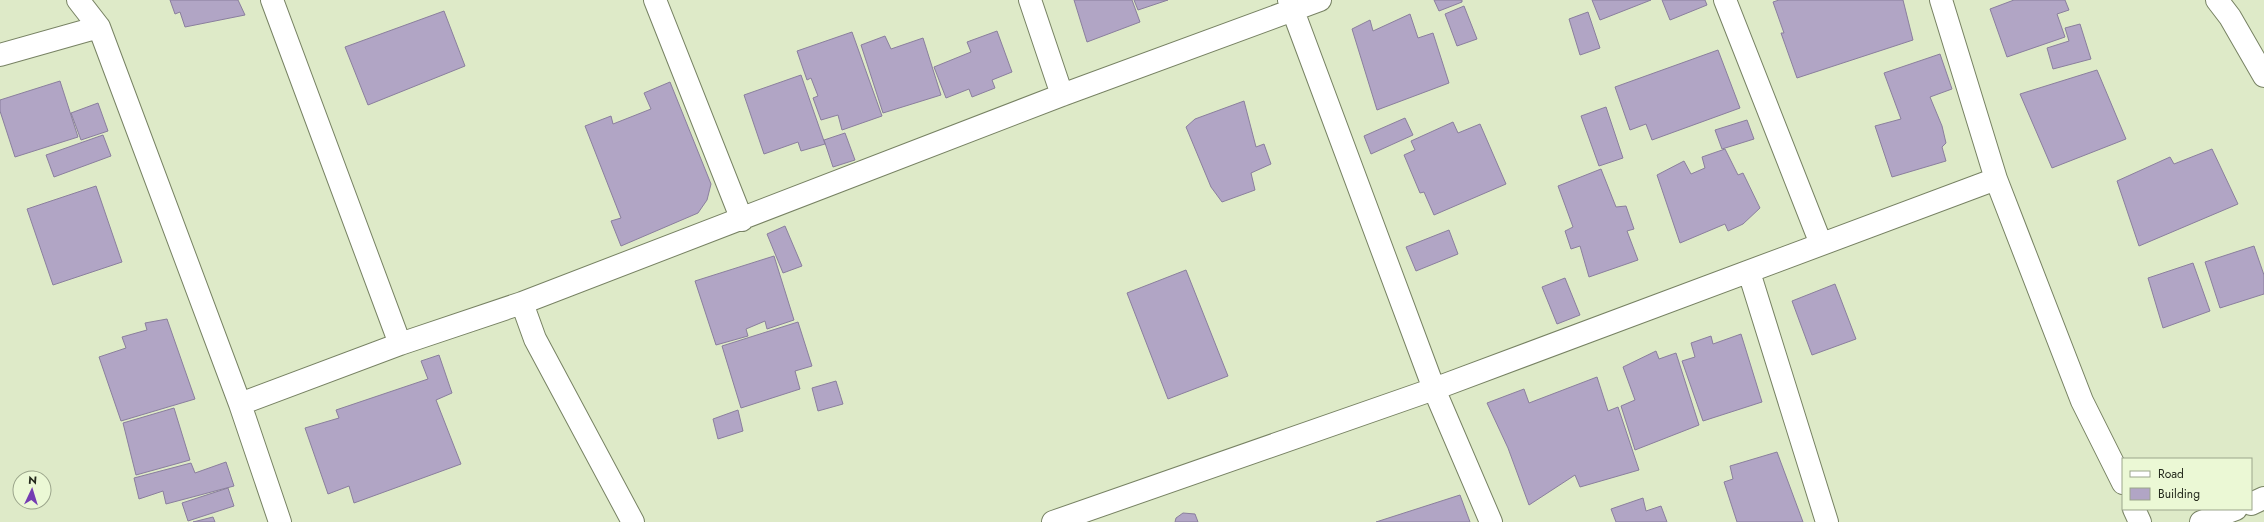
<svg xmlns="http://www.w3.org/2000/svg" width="2264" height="522" font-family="Jost,sans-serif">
	<rect width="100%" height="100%" fill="#deeac8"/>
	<path fill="#b1a5c5" stroke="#8a7f9d" d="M170,0H238L245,15L185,27L180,12L175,14Z
		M1074,0H1132L1140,22L1087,42Z
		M1134,0H1168L1138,10Z
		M1434,0H1462V2L1439,11Z
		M1592,0H1651L1600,20Z
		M1662,0H1705L1707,5L1670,20Z
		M1779,0H1903L1913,40L1797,78L1781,33H1784L1773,2Z
		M2014,0H2065L2069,10L2057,14L2065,37L2007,57L1990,9Z
		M1464,6L1477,39L1457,46L1445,14Z
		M444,11L465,66L368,105L345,47Z
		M1588,12L1600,48L1580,55L1569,19Z
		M1410,14L1418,38L1433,33L1449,83L1377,110L1352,29L1370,20L1373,31Z
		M2080,24L2091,59L2053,69L2047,48L2069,41L2065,28Z
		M997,31L1012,72L992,80L995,88L972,97L969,89L946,98L934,67L971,52L967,42Z
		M852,32L882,116L842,130L838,115L821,120L813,98L818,96L811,78L807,80L797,51Z
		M885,36L891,49L923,38L941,95L883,113L861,45Z
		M1718,50L1740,108L1652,140L1646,124L1630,130L1615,87Z
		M1940,54L1952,89L1930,97L1942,126L1946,143L1942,147L1946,161L1892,177L1875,126L1901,119L1884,73Z
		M2097,70L2126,139L2052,168L2020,94Z
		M801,75L825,144L801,151L798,142L764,154L744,95Z
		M60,81L78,137L15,157L0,111V100Z
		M670,82L711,184L707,200L698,213L621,246L611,221L621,218L585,126L611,116L613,124L651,109L644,93Z
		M1244,101L1256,147L1264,144L1271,164L1251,173L1255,190L1222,202L1211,187L1186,127L1195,119Z
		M98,103L108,131L81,140L71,113Z
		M1606,107L1623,158L1599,166L1581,116Z
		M1405,118L1413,135L1371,154L1364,136Z
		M1747,120L1754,139L1722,149L1715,130Z
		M1453,122L1458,133L1480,124L1506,184L1434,215L1424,192L1420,193L1404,155L1415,150L1411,141Z
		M845,133L855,160L833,167L824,140Z
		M103,135L111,156L54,177L46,155Z
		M1725,149L1738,175L1743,173L1760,208L1743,224L1728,231L1725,224L1680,243L1657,175L1684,161L1691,174L1705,168L1702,157Z
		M2212,149L2238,204L2139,246L2117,181L2170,157L2174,164Z
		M1601,169L1616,207L1626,206L1634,229L1627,231L1638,260L1589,277L1580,246L1571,249L1565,231L1573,227L1558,186Z
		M96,186L122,262L53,285L27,209Z
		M785,226L802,266L783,273L767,234Z
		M1449,230L1458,254L1416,271L1406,247Z
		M2254,246L2264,275V294L2220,308L2205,262Z
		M774,256L794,320L767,329L765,321L746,329L748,336L716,345L695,281Z
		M2193,263L2210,311L2163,328L2148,278Z
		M1186,270L1228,376L1168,399L1127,293Z
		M1565,278L1580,315L1557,324L1542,287Z
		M1835,284L1856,339L1812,355L1792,301Z
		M167,319L195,399L121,421L99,357L126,348L122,337L147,330L145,323Z
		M798,322L812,366L795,371L800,389L741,408L722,346Z
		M1741,334L1762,402L1703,421L1682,361L1695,357L1691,343L1711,336L1713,344Z
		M1656,351L1659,359L1676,353L1699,425L1635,450L1621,406L1635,400L1623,367Z
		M439,355L452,393L436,400L461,464L354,503L349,486L328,494L305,428L339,418L336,410L428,379L421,361Z
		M1597,377L1608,411L1618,407L1639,470L1580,487L1575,475L1529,505L1508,448L1487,403L1524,389L1529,403Z
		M836,381L843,404L818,411L812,388Z
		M174,408L190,460L136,475L123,423Z
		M738,410L743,431L718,439L713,419Z
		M1777,452L1803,522H1737L1724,482L1733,479L1730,466Z
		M226,462L234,486L166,504L163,491L139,499L134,478L191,463L195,473Z
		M228,488L234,506L188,521L182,503Z
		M1460,495L1470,522H1376Z
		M1643,498L1646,511L1661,506L1667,522H1616L1611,509Z
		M1183,513L1195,514L1198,522H1175L1176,518Z
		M213,517L215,522H193Z"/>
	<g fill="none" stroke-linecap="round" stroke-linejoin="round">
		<g stroke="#778263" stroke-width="24">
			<path id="minor" d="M78,0L99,27L240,404L280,522
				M272,0L400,344
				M655,0L742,220
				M1030,0L1062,95
				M1289,0L1434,389L1491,522
				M1725,0L1821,244
				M1941,0L1996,179L2082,401L2123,483
				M2217,0L2230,17L2264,76
				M0,55L99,27
				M1749,272L1827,522
				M522,303L535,339L633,522
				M240,404L400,344L522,303L1062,95L1320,0
				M2251,504L2264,498
				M2134,509L2140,522
				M1053,522L1434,389L1996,179
				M2201,522L2236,509"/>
		</g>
		<use href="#minor" stroke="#fff" stroke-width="22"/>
	</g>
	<rect x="2122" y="458" width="130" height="52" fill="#ebf8d5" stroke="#9ba58b"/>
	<rect x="2130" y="471" width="20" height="6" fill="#ffffff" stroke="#9ba58b"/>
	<text x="2158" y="478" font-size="12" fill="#24291c">Road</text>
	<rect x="2130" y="488" width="20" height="12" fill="#b1a5c5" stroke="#9ba58b"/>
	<text x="2158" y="498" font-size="12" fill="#24291c">Building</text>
	<g transform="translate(32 490) rotate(4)"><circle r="19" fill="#ebf8d5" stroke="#9ba58b"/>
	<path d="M0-3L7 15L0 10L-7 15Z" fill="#743cb2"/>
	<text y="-6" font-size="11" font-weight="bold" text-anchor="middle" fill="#24291c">N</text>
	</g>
</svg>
